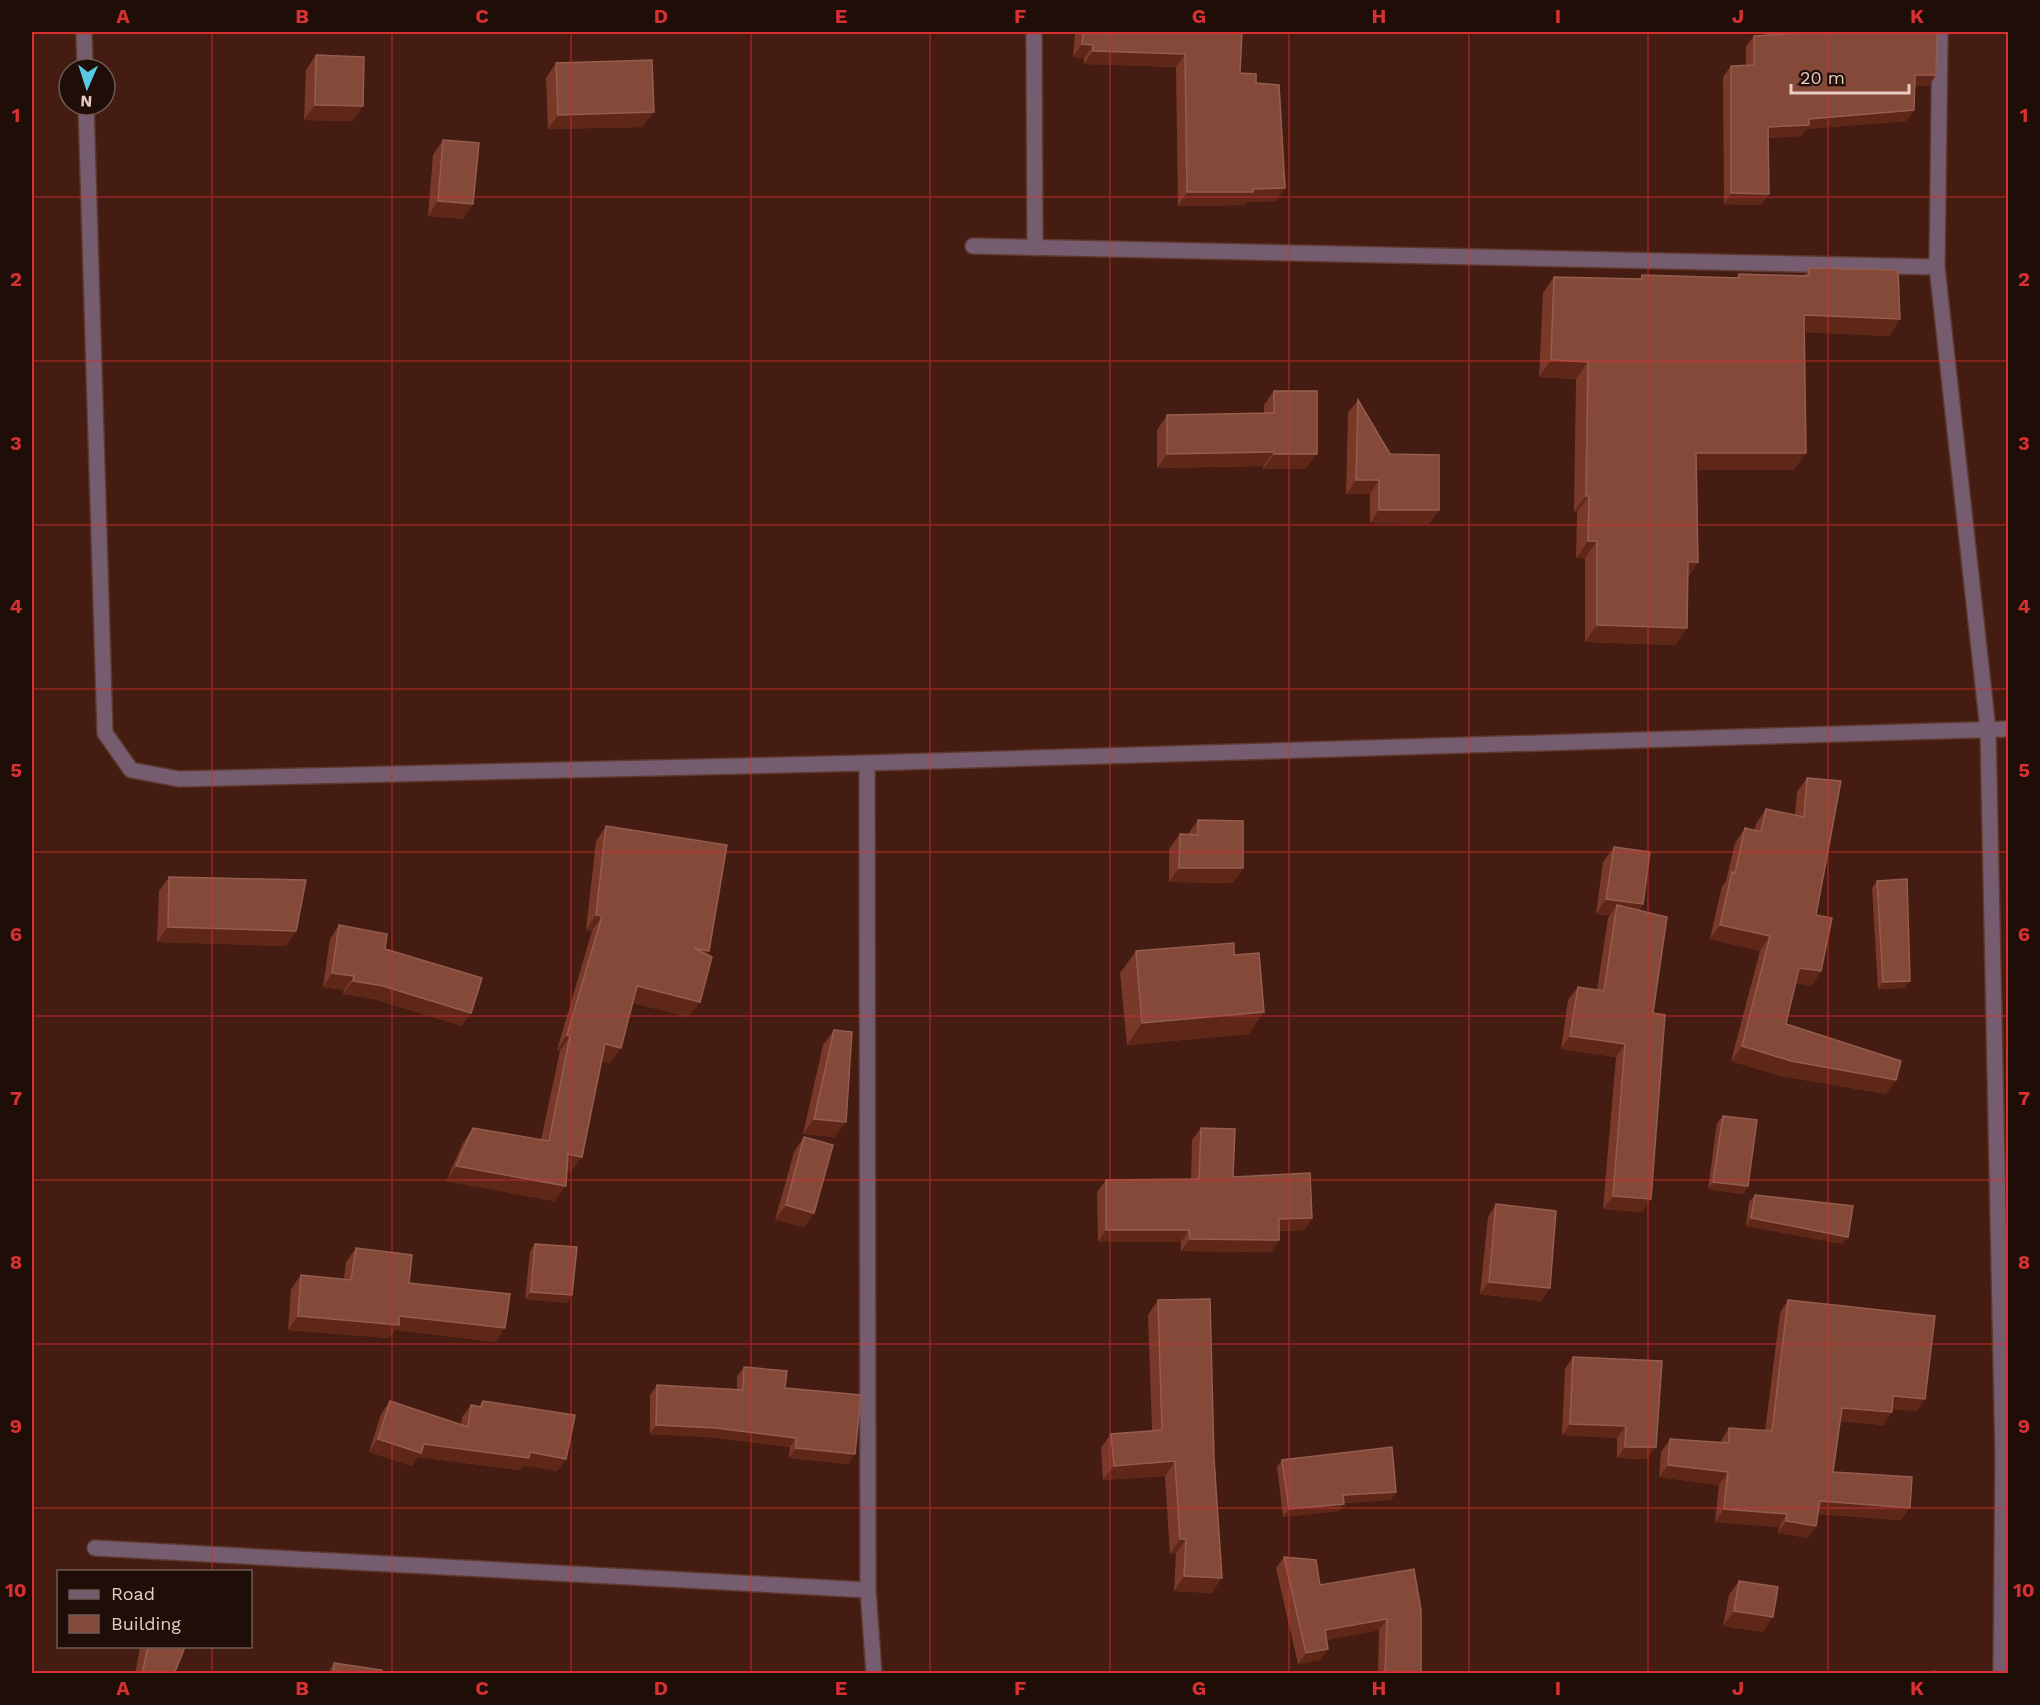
<svg xmlns="http://www.w3.org/2000/svg" width="2040" height="1705" font-family="'Work Sans',sans-serif">
	<rect width="100%" height="100%" fill="#441c11"/>
	<g fill="none" stroke-linecap="round" stroke-linejoin="round">
		<g stroke="#5e382e" stroke-width="18">
			<path id="minor" d="M84,32L85,69
				M1034,32L1035,248
				M1940,32L1937,267L1988,730L2003,1457L2001,1674
				M86,105L105,733L131,770L179,779L867,763L2008,729
				M973,246L1937,267
				M867,763L868,1590L874,1674
				M95,1548L868,1590"/>
		</g>
		<use href="#minor" stroke="#765c6f" stroke-width="15"/>
	</g>
	<path fill="#783929" d="M1075,32H1242L1240,73L1256,83L1276,201L1246,202L1244,205L1178,206L1176,67L1084,64V58L1073,57Z
		M1754,36L1929,86H1915L1914,110L1906,121L1806,129L1801,136L1768,138L1761,205L1724,204L1723,77L1731,66L1746,65V46Z
		M316,55L353,121L304,120L306,70Z
		M556,63L643,127L548,129L546,78Z
		M443,140L463,219L428,216L433,155Z
		M1809,268L1900,319L1889,336L1804,332L1794,470H1697L1698,562L1688,577L1675,645L1585,642V558H1576L1577,512H1574L1576,379L1539,377L1543,293L1554,277L1640,279L1642,275L1736,278L1739,274L1804,276Z
		M1274,391L1306,469H1263V466L1157,468V430L1167,415L1264,413V405Z
		M1358,400L1390,454L1439,510L1429,524L1370,523V494H1346L1348,413Z
		M1807,778L1816,915L1821,971L1811,986L1795,983L1786,1024L1886,1094L1781,1076L1731,1061L1760,951L1710,939L1722,886L1726,881L1735,843L1745,828L1754,831L1756,824L1766,809L1795,816L1797,792Z
		M1198,820L1243,868L1233,883L1169,882V849L1180,834H1188Z
		M606,826L707,954L689,1017L633,1003L610,1063L601,1061L571,1172L567,1171L555,1201L446,1181L463,1143L473,1128L541,1140L560,1051L557,1050L592,931L586,930L596,841Z
		M1614,847L1643,904L1639,910L1653,1013L1642,1212L1603,1209L1616,1057L1561,1049L1568,1000L1578,987L1597,990L1608,918L1610,915L1596,914L1603,862Z
		M169,877L296,931L286,946L157,942L159,891Z
		M1877,881L1905,988L1878,989L1872,888Z
		M339,925L385,949L462,1026L374,999L343,994L344,990L323,987L330,939Z
		M1136,951L1234,955L1249,1034L1127,1045L1120,973Z
		M834,1030L835,1137L803,1134L823,1045Z
		M1723,1116L1748,1186L1743,1194L1708,1189L1717,1123Z
		M1201,1128L1233,1177L1312,1218L1304,1230L1279,1231V1240L1271,1252L1181,1251V1242H1098L1097,1192L1106,1180L1191,1179L1192,1140Z
		M804,1137L814,1213L804,1227L775,1220L794,1152Z
		M1755,1195L1843,1244L1746,1226L1749,1202Z
		M1496,1204L1550,1288L1541,1301L1480,1294L1488,1217Z
		M535,1244L567,1303L525,1299L530,1251Z
		M356,1248L409,1283L496,1342L395,1330L389,1338L288,1330L291,1289L301,1275L344,1279L346,1262Z
		M1158,1300L1212,1593L1174,1591L1176,1553L1170,1554L1165,1476L1103,1480L1101,1448L1111,1434L1152,1431L1148,1315Z
		M1788,1300L1917,1411L1892,1409L1883,1425L1840,1421L1833,1472L1901,1520L1818,1514L1808,1538L1778,1533L1779,1527L1715,1522L1719,1485L1659,1477L1661,1452L1670,1439L1721,1443V1441L1729,1428L1765,1431L1780,1313Z
		M1573,1357L1656,1447L1647,1459L1617,1458V1438L1562,1435L1565,1369Z
		M744,1367L785,1388L849,1464L789,1458L790,1447L709,1437L650,1434V1395L657,1385L737,1389V1376Z
		M390,1401L461,1424L462,1417L471,1405L479,1406L483,1401L566,1459L557,1471L524,1465L520,1470L418,1457L412,1466L369,1452L381,1414Z
		M1282,1460L1396,1492L1391,1500L1344,1503L1339,1511L1283,1517L1277,1467Z
		M1284,1557L1320,1585L1414,1569L1421,1674H1378L1379,1630L1327,1640L1328,1649L1320,1660L1298,1664L1276,1568Z
		M1739,1581L1763,1632L1723,1626L1729,1595Z
		M140,1647H185L174,1674H135Z
		M334,1663L381,1674H327Z"/>
	<path fill="#5e2718" d="M1082,44L1093,45L1084,58L1073,57Z
		M1093,51L1185,54L1176,67L1084,64Z
		M1915,75H1936L1929,86H1907Z
		M315,105L363,106L353,121L304,120Z
		M1914,110L1906,121L1806,129L1801,136L1761,138L1768,127L1809,119Z
		M654,112L643,127L548,129L558,115Z
		M1285,188L1276,201L1246,202L1244,205L1178,206L1187,192Z
		M1731,193L1769,194L1761,205L1724,204Z
		M438,201L473,204L463,219L428,216Z
		M1804,315L1900,319L1889,336L1792,332Z
		M1551,360L1588,362L1576,379L1539,377Z
		M1274,452L1263,466L1157,468L1167,454Z
		M1696,453H1806L1794,470H1685Z
		M1274,454H1317L1306,469H1263Z
		M1356,480H1379L1370,494H1346Z
		M1586,496H1589L1577,512H1574Z
		M1379,510H1439L1429,524L1370,523Z
		M1588,541H1597L1585,558H1576Z
		M1688,562H1698L1686,579Z
		M1597,625L1687,628L1675,645L1585,642Z
		M1179,868H1243L1233,883L1169,882Z
		M1606,899L1643,904L1633,918L1617,905L1610,915L1596,914Z
		M596,915L602,916L592,931L586,930Z
		M1720,925L1770,936L1760,951L1710,939Z
		M168,927L296,931L286,946L157,942Z
		M694,948L709,951L698,966Z
		M1799,968L1821,971L1811,986L1789,982Z
		M332,973L354,976L344,990L323,987Z
		M353,981L383,986L471,1013L462,1026L374,999L343,994Z
		M1910,981L1905,988L1878,989L1883,982Z
		M637,986L700,1002L689,1017L626,1001Z
		M1264,1012L1249,1034L1127,1045L1142,1023Z
		M567,1035L570,1036L560,1051L557,1050Z
		M1570,1036L1625,1044L1616,1057L1561,1049Z
		M605,1044L621,1048L610,1063L594,1059Z
		M1742,1046L1896,1080L1886,1094L1781,1076L1731,1061Z
		M814,1119L846,1122L835,1137L803,1134Z
		M568,1154L582,1157L571,1172L558,1169Z
		M456,1166L566,1186L555,1201L446,1181Z
		M1713,1182L1748,1186L1743,1194L1708,1189Z
		M1613,1196L1651,1199L1642,1212L1603,1209Z
		M786,1205L814,1213L804,1227L775,1220Z
		M1312,1218L1304,1230L1271,1231L1279,1219Z
		M1751,1218L1848,1237L1843,1244L1746,1226Z
		M1106,1230H1189L1181,1242H1098Z
		M1190,1239L1279,1240L1271,1252L1181,1251Z
		M1489,1282L1550,1288L1541,1301L1480,1294Z
		M531,1292L572,1295L567,1303L525,1299Z
		M298,1316H399L505,1328L496,1342L395,1330L389,1338L288,1330Z
		M1893,1396L1925,1399L1917,1411L1885,1409Z
		M1842,1408L1892,1412L1883,1425L1833,1420Z
		M1570,1424L1626,1426L1617,1438L1562,1435Z
		M656,1425L715,1428L796,1438L790,1447L709,1437L650,1434Z
		M378,1439L424,1444L530,1452L566,1459L557,1471L524,1465L520,1470L418,1457L412,1466L369,1452Z
		M1625,1447H1656L1647,1459L1617,1458Z
		M796,1448L855,1454L849,1464L789,1458Z
		M1175,1461L1165,1476L1103,1480L1114,1466Z
		M1668,1465L1728,1472L1719,1485L1659,1477Z
		M1396,1492L1391,1500L1338,1503L1343,1495Z
		M1820,1501L1910,1508L1901,1520L1811,1513Z
		M1344,1504L1339,1511L1283,1517L1289,1509Z
		M1724,1509L1787,1514L1779,1527L1715,1522Z
		M1786,1521L1816,1526L1808,1538L1778,1533Z
		M1180,1539H1186L1176,1553L1170,1554Z
		M1184,1576L1222,1578L1212,1593L1174,1591Z
		M1734,1611L1773,1617L1763,1632L1723,1626Z
		M1387,1619L1379,1630L1318,1642L1325,1630Z
		M1328,1649L1320,1660L1298,1664L1306,1653Z"/>
	<path fill="#844939" stroke="#945d4f" stroke-width="1.5" d="M1083,32H1242L1240,73L1256,74V83L1279,85L1285,188L1253,189V192H1187L1185,54L1093,51V45L1082,44Z
		M1817,32H1937L1936,75H1915L1914,110L1809,119V125L1768,127L1769,194L1731,193V66L1754,65V36Z
		M316,55L364,57L363,106L315,105Z
		M652,60L654,112L558,115L556,63Z
		M443,140L479,143L473,204L438,201Z
		M1809,268L1898,270L1900,319L1804,315L1806,453H1696L1698,562H1688L1687,628L1597,625V541H1588L1589,496H1586L1588,362L1551,360L1554,277L1642,279V275L1739,278V274L1809,276Z
		M1274,391H1317V454H1274V452L1167,454V415L1274,413Z
		M1358,400L1390,454L1439,455V510H1379V480H1356Z
		M1807,778L1841,781L1816,915L1832,918L1821,971L1799,968L1786,1024L1901,1061L1896,1080L1791,1061L1742,1046L1770,936L1720,925L1732,872L1735,873L1745,828L1761,832L1766,809L1804,817Z
		M1198,820L1243,821V868H1179L1180,834L1198,835Z
		M606,826L727,845L709,951L694,948L712,957L700,1002L637,986L621,1048L605,1044L582,1157L568,1154L566,1186L456,1166L473,1128L549,1141L570,1036L567,1035L602,916L596,915Z
		M1614,847L1650,852L1643,904L1606,899Z
		M169,877L306,880L296,931L168,927Z
		M1907,879L1910,981L1883,982L1877,881Z
		M1617,905L1667,917L1653,1013L1665,1015L1651,1199L1613,1196L1625,1044L1570,1036L1578,987L1604,991Z
		M339,925L387,934L385,949L482,978L471,1013L383,986L353,981L354,976L332,973Z
		M1234,943V955L1259,953L1264,1012L1142,1023L1136,951Z
		M834,1030L852,1032L846,1122L814,1119Z
		M1723,1116L1757,1120L1748,1186L1713,1182Z
		M1201,1128L1235,1129L1233,1177L1310,1173L1312,1218L1279,1219V1240L1190,1239L1189,1230H1106V1180L1199,1179Z
		M804,1137L833,1145L814,1213L786,1205Z
		M1755,1195L1853,1206L1848,1237L1751,1218Z
		M1496,1204L1556,1211L1550,1288L1489,1282Z
		M535,1244L577,1247L572,1295L531,1292Z
		M356,1248L412,1255L409,1283L510,1294L505,1328L399,1316V1325L298,1316L301,1275L351,1280Z
		M1210,1299L1214,1458L1222,1578L1184,1576L1186,1539H1180L1175,1461L1114,1466L1111,1434L1162,1430L1158,1300Z
		M1788,1300L1935,1316L1925,1399L1893,1396L1892,1412L1842,1408L1833,1472L1912,1477L1910,1508L1820,1501L1816,1526L1786,1521L1787,1514L1724,1509L1728,1472L1668,1465L1670,1439L1729,1443V1428L1772,1431Z
		M1573,1357L1662,1361L1656,1447H1625L1626,1426L1570,1424Z
		M744,1367L787,1371L785,1388L861,1395L855,1454L796,1448V1438L715,1428L656,1425L657,1385L743,1390Z
		M390,1401L468,1427L471,1405L481,1407L483,1401L575,1415L566,1459L530,1452L529,1458L424,1444L421,1453L378,1439Z
		M1392,1447L1396,1492L1343,1495L1344,1504L1289,1509L1282,1460Z
		M1284,1557L1316,1560L1320,1585L1414,1569L1421,1610V1674H1385L1387,1619L1325,1630L1328,1649L1306,1653Z
		M1739,1581L1778,1587L1773,1617L1734,1611Z
		M148,1647H185L174,1674H142Z
		M334,1663L382,1670L381,1674H333Z
		M1934,1671V1674H1926Z"/>
	<path fill="none" stroke="#d73030" stroke-width="1.5" stroke-opacity="0.55" d="M212,32V1572M392,32V1674M571,32V1674M751,32V1674M930,32V1674M1110,32V1674M1289,32V1674M1469,32V1674M1648,32V1674M1828,32V1674M32,197H2008M32,361H2008M32,525H2008M32,689H2008M32,852H2008M32,1016H2008M32,1180H2008M32,1344H2008M32,1508H2008M212,1646V1674"/>
	<rect width="2040" height="1705" fill="none" stroke="#1f0d08" stroke-width="66"/>
	<rect x="57" y="1570" width="195" height="78" fill="#1f0d08" stroke="#6f5953" stroke-width="1.5"/>
	<rect x="69" y="1590" width="30" height="9" fill="#765c6f" stroke="#6f5953" stroke-width="1.5"/>
	<text x="111" y="1600" font-size="18" fill="#e7ccc4">Road</text>
	<rect x="69" y="1615" width="30" height="18" fill="#844939" stroke="#6f5953" stroke-width="1.5"/>
	<text x="111" y="1630" font-size="18" fill="#e7ccc4">Building</text>
	<g transform="translate(87 87) rotate(183)"><circle r="28" fill="#1f0d08" stroke="#6f5953" stroke-width="1.5"/>
	<path d="M0-4.5L10 22L0 15L-10 22Z" fill="#58c9e3"/>
	<text y="-9" font-size="16" font-weight="bold" text-anchor="middle" fill="#e7ccc4">N</text>
	</g>
	<path d="M1791 84v9h118v-9" fill="none" stroke="#e7ccc4" stroke-width="3"/>
	<text x="1800" y="84" font-size="18" fill="#e7ccc4" stroke="#1f0d08" stroke-width="4.5" paint-order="stroke">20 m</text>
	<rect x="33" y="33" width="1974" height="1639" fill="none" stroke="#d73030" stroke-width="2"/>
	<g font-size="20" text-anchor="middle" font-weight="bold" fill="#d73030">
		<text x="123" y="23">A</text>
		<text x="302" y="23">B</text>
		<text x="482" y="23">C</text>
		<text x="661" y="23">D</text>
		<text x="841" y="23">E</text>
		<text x="1020" y="23">F</text>
		<text x="1199" y="23">G</text>
		<text x="1379" y="23">H</text>
		<text x="1558" y="23">I</text>
		<text x="1738" y="23">J</text>
		<text x="1917" y="23">K</text>
		<text x="16" y="122">1</text>
		<text x="2024" y="122">1</text>
		<text x="16" y="286">2</text>
		<text x="2024" y="286">2</text>
		<text x="16" y="450">3</text>
		<text x="2024" y="450">3</text>
		<text x="16" y="613">4</text>
		<text x="2024" y="613">4</text>
		<text x="16" y="777">5</text>
		<text x="2024" y="777">5</text>
		<text x="16" y="941">6</text>
		<text x="2024" y="941">6</text>
		<text x="16" y="1105">7</text>
		<text x="2024" y="1105">7</text>
		<text x="16" y="1269">8</text>
		<text x="2024" y="1269">8</text>
		<text x="16" y="1433">9</text>
		<text x="2024" y="1433">9</text>
		<text x="16" y="1597">10</text>
		<text x="2024" y="1597">10</text>
		<text x="123" y="1695">A</text>
		<text x="302" y="1695">B</text>
		<text x="482" y="1695">C</text>
		<text x="661" y="1695">D</text>
		<text x="841" y="1695">E</text>
		<text x="1020" y="1695">F</text>
		<text x="1199" y="1695">G</text>
		<text x="1379" y="1695">H</text>
		<text x="1558" y="1695">I</text>
		<text x="1738" y="1695">J</text>
		<text x="1917" y="1695">K</text>
	</g>
</svg>
